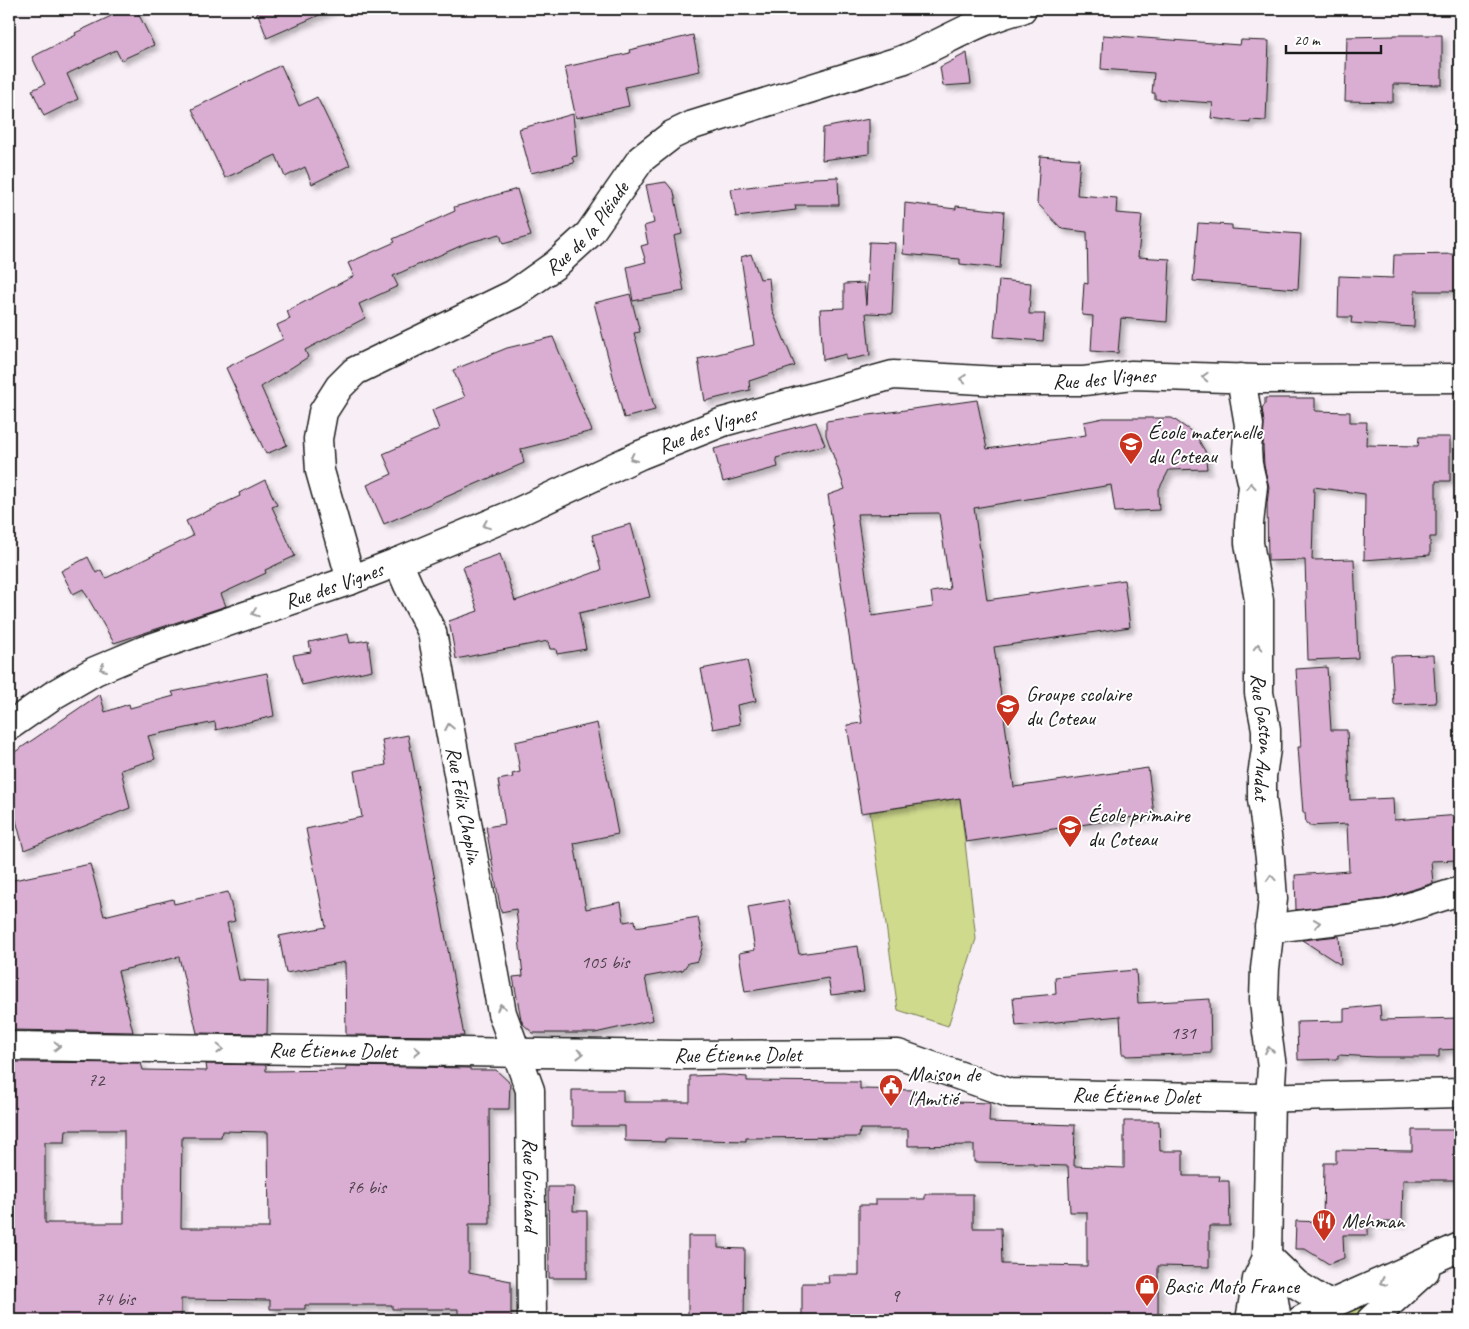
<svg xmlns="http://www.w3.org/2000/svg" width="1469" height="1329" font-family="Caveat,sans-serif">
	<defs>
		<filter id="shadow"><feDropShadow dx="4.5" dy="4.5" stdDeviation="2.5" flood-color="#0004"/></filter>
	</defs>
	<rect width="100%" height="100%" fill="#f8eff6"/>
	<filter id="ink" filterUnits="userSpaceOnUse"><feTurbulence type="fractalNoise" baseFrequency=".02" numOctaves="2"/><feDisplacementMap in="SourceGraphic" scale="10" xChannelSelector="R" yChannelSelector="G"/><feConvolveMatrix kernelMatrix="1 2 1 2 8 2 1 2 1" color-interpolation-filters="sRGB"/></filter>
	<g filter="url(#ink)">
		<path fill="#cfda8d" stroke="#767b54" d="M960,798L976,939L948,1026L898,1010L870,812Z
			M1386,1287L1354,1320H1327Z"/>
		<path fill="#daaed2" stroke="#1c1c1c" fill-rule="evenodd" filter="url(#shadow)" d="M126,9H136L154,45L121,60L116,50L67,74L78,99L44,116L32,90L45,84L32,57L76,35L75,33Z
			M256,9H333L267,38Z
			M693,35L700,71L625,87L629,106L576,118L565,67L630,53L629,50Z
			M1103,35L1240,45L1241,40L1269,41L1266,121L1250,120V123L1211,118L1213,103L1155,99V93H1152L1154,73L1101,69Z
			M1394,35H1442V85L1393,84V102L1345,101L1347,37L1394,36Z
			M967,53L971,84L943,86L940,67Z
			M281,65L299,106L317,97L350,165L312,184L305,167L285,177L276,155L225,178L192,109Z
			M573,114L577,156L572,157L574,163L531,173L519,129Z
			M869,119V154L822,160L823,128Z
			M1040,156L1080,159L1077,195L1117,198L1116,213L1142,215L1138,257L1170,259L1167,322L1121,318L1118,353L1091,351L1093,316L1082,315L1084,283L1088,284L1087,232L1062,229L1037,203Z
			M838,177L839,205H795L796,210L736,217L731,189L813,179V178Z
			M666,182L674,192L682,234L674,236L684,291L633,301L627,267L646,262L641,246L648,244L644,226L654,223L646,185Z
			M517,189L531,236L503,244L500,234L467,243L393,276L398,286L359,304L365,318L305,350L308,357L261,387L287,445L266,454L226,368L283,339L277,325L290,319L287,311L354,276L348,263L395,242L393,239L455,211L454,207Z
			M905,203L956,209V206L1004,211L1000,268L960,264V259L903,254Z
			M1198,223L1232,225V229L1301,234L1298,289L1193,281Z
			M869,242L895,243L892,314L866,313L870,355L846,360V354L823,360L820,309L844,308V284L864,283L866,305Z
			M751,254L760,279L769,278L772,310L795,366L749,381L750,390L705,401L698,359L754,345L741,257Z
			M1460,254V291H1415L1414,327L1351,323L1352,317H1338L1339,276L1393,278L1394,255Z
			M999,280L1031,283L1029,314H1045L1043,341L994,337Z
			M630,294L640,332L634,333L655,410L624,418L594,303Z
			M553,337L592,431L521,449L524,463L384,524L367,485L392,474L383,454L439,429L432,410L465,397L453,370L507,348Z
			M1265,398H1315V411L1350,412V422H1367L1366,445L1418,446L1419,437H1450V481H1436V537H1430V555L1364,560L1365,494L1314,487L1312,560L1354,559L1358,658L1308,660L1305,560L1268,561L1267,504L1269,487L1264,466L1263,446L1264,423L1262,408L1265,404Z
			M977,400L987,449L1086,435L1084,422L1103,418H1172L1195,434L1205,451L1207,469L1169,470L1158,491L1159,510L1115,512L1111,485L974,508L987,600L1124,580L1130,627L994,647L1014,787L1148,768L1154,814L966,842L960,798L861,813L847,725L862,723L828,495L845,489L826,435V421ZM939,513L950,589L931,592L933,607L872,616L857,514Z
			M816,422L825,445L776,458L778,467L723,482L714,449Z
			M265,480L277,505L272,507L295,556L265,570L266,573L221,594L226,606L114,643L83,589L73,594L61,571L88,557L96,573L101,570L106,578L193,536L186,521L240,496L239,493Z
			M631,524L650,597L579,613L586,649L557,654L556,649H550L548,641L456,659L449,621L478,611L463,567L500,554L515,601L601,570L592,535Z
			M348,634L350,643L368,640L372,670L302,685L293,655L311,652L309,642Z
			M1433,655L1436,703L1394,705L1391,656Z
			M747,660L756,701L737,705L740,724L713,729L701,669Z
			M1327,667L1331,730H1347L1350,800L1393,798L1394,820L1460,815V860L1431,861L1433,883L1384,899L1296,910L1295,875L1349,871L1347,824L1309,826V824H1306L1305,813H1303L1298,747H1301L1296,669Z
			M267,673L274,716L216,730L215,722L148,736L155,759L121,770L130,808L24,850L9,794V756L100,694L105,712L129,704L130,708L174,696L172,692Z
			M597,723L618,834L574,843L586,909L621,902L624,922L635,920L636,927L698,917L703,945L698,961L688,963L683,970L645,977L653,1020L595,1033H533L523,1024L521,1019L513,977L523,976L516,909L501,912L486,827L505,824L498,780L513,777L512,774L520,772L515,742Z
			M408,735L464,1036L346,1035L345,962L286,973L279,936L326,927L306,829L362,817L354,771L386,765L382,740Z
			M90,864L104,916L173,899L174,904L228,892L235,921L227,923L239,980L268,981L267,1034L197,1033L179,957L118,971L133,1032L9,1030V881Z
			M788,900L799,954L858,946L864,991L831,995L828,978L745,992L739,953L755,950L748,907Z
			M1339,936L1341,965L1302,940Z
			M1136,970L1138,1003L1210,999L1211,1053L1126,1056L1125,1054H1122L1120,1016L1016,1026L1013,998L1056,994L1055,977Z
			M1380,1005L1381,1020L1460,1018V1049L1439,1050V1057H1375L1338,1055V1059L1298,1060L1297,1022L1344,1021V1009Z
			M9,1062L141,1063L143,1070L207,1071L206,1064L266,1065V1071L346,1070V1066L470,1068V1070H496L510,1083L509,1109H489L490,1224H469V1273L511,1281V1320H458V1309H392V1305H305V1309H270V1300L181,1299V1320H9V1288H15V1238H9ZM66,1130H124V1223H45V1142H65ZM222,1131L268,1132L269,1228H181L182,1137H221Z
			M723,1075L747,1077V1081L860,1082V1089L917,1090V1101L990,1103L989,1122L1075,1125L1074,1166L1124,1168V1121H1159L1160,1151H1183V1176H1220L1219,1181H1229L1230,1226H1209V1267L1158,1266V1320H802V1283H829L828,1275H859V1205H876V1199H925V1194H973V1228H1001L1002,1264L1087,1266V1212H1070L1068,1166L1033,1165V1163L974,1162V1145L908,1146V1129H860L859,1137L746,1138V1141L665,1139V1142L625,1141V1126H572V1090H623V1102H690V1076Z
			M1412,1130H1460V1180H1403L1402,1222H1368V1235H1343L1344,1258L1329,1264L1305,1249H1295L1296,1221L1323,1222L1324,1163H1336V1150L1412,1151Z
			M548,1187H574L573,1211H587V1278H549Z
			M688,1236H718V1248L745,1249L744,1320H688Z"/>
		<g fill="none" stroke-linecap="round" stroke-linejoin="round">
			<g stroke="#1c1c1c" stroke-width="31">
				<g id="street">
					<path id="s1" d="M1241,378L1249,425L1247,449L1248,464L1253,486L1249,524V543L1259,600V693L1266,729V749L1262,776V799L1270,858L1273,899L1265,969L1264,999L1267,1032L1272,1067L1270,1098L1267,1256L1277,1320"/>
					<path id="s2" d="M398,562L408,585L432,632L502,1013L530,1090L532,1320"/>
					<path id="s3" d="M351,580L320,471L318,439L323,412L339,387L355,371L514,294L555,265L589,234L641,159L672,135L693,125L902,60C942,44 979,19 1022,9"/>
					<path id="s4" d="M9,726L55,694L95,671L145,650L351,580L398,562L516,513L640,455L723,422L893,375L998,381H1084L1132,375L1257,379L1460,378"/>
					<path d="M1269,927H1282L1387,914L1460,891"/>
					<path id="s5" d="M9,1046L681,1055L898,1054L1009,1093L1251,1098L1460,1093"/>
					<path d="M1267,1256L1296,1284L1329,1305"/>
					<path d="M1250,1320L1257,1279L1265,1262"/>
				</g>
			</g>
			<g stroke="#1c1c1c" stroke-width="31">
				<path id="secondary" d="M1301,1320L1329,1305L1460,1247
					M1371,1320L1425,1271"/>
			</g>
			<use href="#street" stroke="#fff" stroke-width="28"/>
			<use href="#secondary" stroke="#fff" stroke-width="28"/>
		</g>
		<defs><path id="oneway-chevron" d="M-2-3.5L2.5 0L-2 3.5" fill="none" stroke-width="1.6" stroke-linecap="round" stroke-linejoin="round" transform="scale(1.25)"/></defs>
		<g stroke="#999">
			<use href="#oneway-chevron" transform="translate(1205 377) rotate(-178)"/>
			<use href="#oneway-chevron" transform="translate(963 379) rotate(-176)"/>
			<use href="#oneway-chevron" transform="translate(633 458) rotate(155)"/>
			<use href="#oneway-chevron" transform="translate(1251 486) rotate(-95)"/>
			<use href="#oneway-chevron" transform="translate(486 525) rotate(158)"/>
			<use href="#oneway-chevron" transform="translate(255 613) rotate(161)"/>
			<use href="#oneway-chevron" transform="translate(1258 647) rotate(-88)"/>
			<use href="#oneway-chevron" transform="translate(103 668) rotate(157)"/>
			<use href="#oneway-chevron" transform="translate(449 727) rotate(-101)"/>
			<use href="#oneway-chevron" transform="translate(1271 878) rotate(-94)"/>
			<use href="#oneway-chevron" transform="translate(1317 923) rotate(-8)"/>
			<use href="#oneway-chevron" transform="translate(501 1007) rotate(-102)"/>
			<use href="#oneway-chevron" transform="translate(57 1046) rotate(1)"/>
			<use href="#oneway-chevron" transform="translate(220 1049) rotate(1)"/>
			<use href="#oneway-chevron" transform="translate(1269 1050) rotate(-99)"/>
			<use href="#oneway-chevron" transform="translate(417 1051) rotate(1)"/>
			<use href="#oneway-chevron" transform="translate(580 1054) rotate(1)"/>
			<use href="#oneway-chevron" transform="translate(1383 1282) rotate(156)"/>
		</g>
	</g>
	<defs>
		<g id="school-pin" transform="scale(1.25)"><path d="M0 17L-7.5 6A9.5 9.5 0 1 1 7.5 6Z" fill="#c8321e" stroke="#fff"/><path d="M0-5L7-2L0 1L-7-2ZM-4 1L0 2.5L4 1V4Q0 6-4 4Z" fill="#fff"/></g>
		<g id="civic-pin" transform="scale(1.25)"><path d="M0 17L-7.5 6A9.5 9.5 0 1 1 7.5 6Z" fill="#c8321e" stroke="#fff"/><path d="M-.6-6.5H3V-4.5H.6V-3L4-1V1h2V6H-6V1h2V-1L-.6-3ZM-1.2 2.5V6h2.4V2.5Z" fill="#fff"/></g>
		<g id="restaurant-pin" transform="scale(1.25)"><path d="M0 17L-7.5 6A9.5 9.5 0 1 1 7.5 6Z" fill="#c8321e" stroke="#fff"/><path d="M-5-6h1v4h1v-4h1v4h1v-4h1v5L-1.5 .5V6h-2V.5L-5-1ZM5-6V6H3V1.5H1.5Q1.5-4 5-6Z" fill="#fff"/></g>
		<g id="shop-pin" transform="scale(1.25)"><path d="M0 17L-7.5 6A9.5 9.5 0 1 1 7.5 6Z" fill="#c8321e" stroke="#fff"/><path d="M-5-2.5h2.3a2.7 3.5 0 0 1 5.4 0H5L5.5 6h-11ZM-1.5-2.5h3a1.5 2.3 0 0 0-3 0Z" fill="#fff"/></g>
	</defs>
	<g fill-rule="evenodd">
		<use href="#school-pin" x="1131" y="444"/>
		<use href="#school-pin" x="1008" y="706"/>
		<use href="#school-pin" x="1070" y="827"/>
		<use href="#civic-pin" x="891" y="1086"/>
		<use href="#restaurant-pin" x="1324" y="1221"/>
		<use href="#shop-pin" x="1147" y="1286"/>
	</g>
	<g text-anchor="middle" stroke-width="4" stroke-linejoin="round" paint-order="stroke">
		<g font-size="19" fill="#4c404a">
			<text x="605" y="968">105 bis</text>
			<text x="1183" y="1039">131</text>
			<text x="96" y="1086">72</text>
			<text x="366" y="1193">76 bis</text>
			<text x="895" y="1302">9</text>
			<text x="115" y="1305">74 bis</text>
		</g>
		<g font-size="21" fill="#1c1c1c" stroke="#fff">
			<text dy="7" stroke="none"><textPath href="#s3" startOffset="501">Rue de la Pléiade</textPath></text>
			<text dy="7" stroke="none"><textPath href="#s4" startOffset="1166">Rue des Vignes</textPath></text>
			<text dy="7" stroke="none"><textPath href="#s4" startOffset="761">Rue des Vignes</textPath></text>
			<text dy="7" stroke="none"><textPath href="#s4" startOffset="356">Rue des Vignes</textPath></text>
			<text dy="7" stroke="none"><textPath href="#s1" startOffset="362">Rue Gaston Audat</textPath></text>
			<text dy="7" stroke="none"><textPath href="#s2" startOffset="254">Rue Félix Choplin</textPath></text>
			<text dy="7" stroke="none"><textPath href="#s5" startOffset="324">Rue Étienne Dolet</textPath></text>
			<text dy="7" stroke="none"><textPath href="#s5" startOffset="729">Rue Étienne Dolet</textPath></text>
			<text dy="7" stroke="none"><textPath href="#s5" startOffset="1134">Rue Étienne Dolet</textPath></text>
			<text dy="7" stroke="none"><textPath href="#s2" startOffset="642">Rue Guichard</textPath></text>
		</g>
		<g font-size="21" fill="#1c1c1c" stroke="#fff" text-anchor="start">
			<text x="1148" y="439">École maternelle<tspan x="1148" dy="24">du Coteau</tspan></text>
			<text x="1026" y="701">Groupe scolaire<tspan x="1026" dy="24">du Coteau</tspan></text>
			<text x="1088" y="822">École primaire<tspan x="1088" dy="24">du Coteau</tspan></text>
			<text x="908" y="1081">Maison de<tspan x="908" dy="24">l'Amitié</tspan></text>
			<text x="1342" y="1228">Mehman</text>
			<text x="1164" y="1293">Basic Moto France</text>
		</g>
	</g>
	<rect width="1469" height="1329" fill="none" stroke="#fff" stroke-width="30"/>
	<rect x="15" y="15" width="1439" height="1299" fill="none" stroke="#1c1c1c" stroke-width="2" filter="url(#ink)"/>
	<path d="M1286 45v8h95v-8" fill="none" stroke="#1c1c1c" stroke-width="2.5"/>
	<text x="1294" y="45" font-size="15" fill="#1c1c1c" stroke="#ffffff" stroke-width="4" paint-order="stroke">20 m</text>
</svg>
